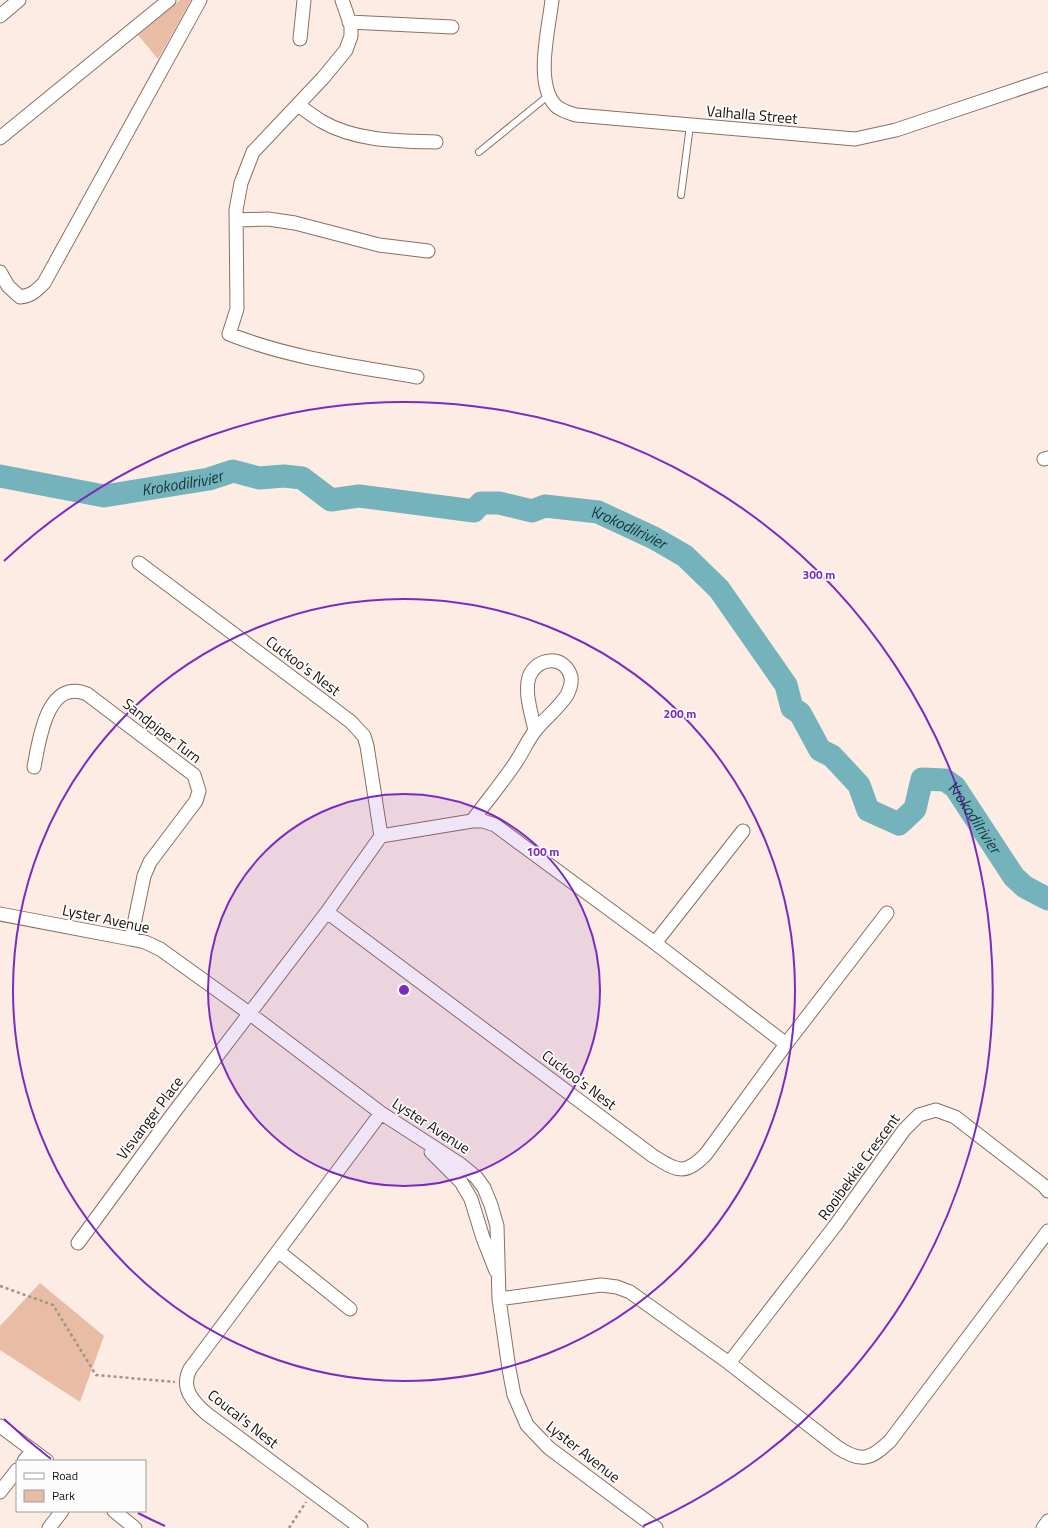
<svg xmlns="http://www.w3.org/2000/svg" width="1048" height="1528" font-family="'Titillium Web',sans-serif">
	<rect width="100%" height="100%" fill="#fcece3"/>
	<path fill="#e9bca6" d="M180,0H191L158,59L138,35Z
		M40,1283L104,1336L80,1402L0,1350V1326Z"/>
	<g fill="none" stroke-linecap="round" stroke-linejoin="round">
		<path stroke="#74b3bb" stroke-width="23" id="s1" d="M0,476L104,496L209,479L233,471L259,478L284,476L302,478L331,500L359,496L474,511L481,503H499L532,511L545,506L598,512L654,538L685,556L719,589L786,685L792,708L800,713L820,750L832,756L859,785L868,810L899,824L915,809L922,779L945,780L955,787L1014,877L1025,887L1048,899"/>
		<g stroke="#877064" stroke-width="8">
			<path id="service" d="M479,152L549,95
				M681,195L690,125"/>
		</g>
		<g stroke="#877064" stroke-width="15">
			<path id="minor" d="M342,0L351,26V36L346,50L323,78L253,152L241,183L236,210L237,309L229,334C289,358 354,366 417,377
				M552,0C549,28 534,84 556,106C562,111 569,113 576,115L855,139L896,130L1048,79
				M0,16L19,0
				M349,22L452,27
				M300,39L304,0
				M298,105C305,110 313,116 321,121C355,141 397,141 436,142
				M0,138L169,0
				M236,220L268,219L295,223L379,245L428,251
				M0,272L8,286L20,297C31,296 36,291 44,283L200,0
				M1044,459L1048,458
				M139,563L330,706L351,722L364,736L367,746L381,836
				M34,767C39,741 47,677 87,694L194,775L199,791L196,801L150,862L144,876L131,939
				M472,821C486,802 501,784 514,765C522,754 527,741 535,731C545,718 558,709 567,695C570,689 572,683 571,677C565,654 536,657 529,677C524,693 532,715 535,731
				M327,912L653,1156C677,1171 685,1176 706,1154L786,1044L887,913
				M0,914L131,939L145,942L160,949L249,1013L381,1113L460,1164L476,1177L484,1188L491,1205L497,1226L499,1299L509,1369L514,1395L527,1425L549,1448L656,1528
				M655,943L743,831
				M431,1152L461,1182L471,1199L483,1238L496,1271
				M78,1243L172,1115L327,912L381,836L472,821H483L495,825L655,943L786,1044
				M278,1251L350,1309
				M499,1299L601,1285L617,1287L630,1292L729,1363L837,1447C861,1463 870,1460 890,1441L1048,1231
				M729,1363L835,1226L904,1130L919,1115L936,1110L955,1117L1044,1186L1048,1191
				M0,1426L47,1461
				M24,1461L33,1450
				M0,1492L17,1470
				M114,1511L135,1528
				M49,1528L62,1511
				M361,1528L207,1414C193,1402 180,1388 190,1369L381,1113
				M1043,1528L1048,1521"/>
		</g>
		<path stroke="#9f928b" stroke-width="2.5" stroke-dasharray="3 3" stroke-linecap="butt" d="M0,1286L53,1305L96,1375L175,1382
			M289,1528L306,1502"/>
		<use href="#service" stroke="#fff" stroke-width="6"/>
		<use href="#minor" stroke="#fff" stroke-width="13"/>
	</g>
	<circle cx="404" cy="990" r="196" fill="#7b2cbf" fill-opacity=".12"/>
	<g fill="none" stroke="#7b2cbf" stroke-width="2">
		<circle cx="404" cy="990" r="196"/>
		<circle cx="404" cy="990" r="391"/>
		<path d="M165 1526A587 587 0 0 1 138 1513M51 1459A587 587 0 0 1 4 1419M4 561A587 587 0 1 1 643 1526"/>
	</g>
	<g text-anchor="middle" stroke-width="3.5" stroke-linejoin="round" paint-order="stroke">
		<g font-size="15" fill="#19110c" stroke="#fcfcfc">
			<text transform="translate(752 115) rotate(5)" y="5">Valhalla Street</text>
			<text transform="translate(303 666) rotate(37)" y="5">Cuckoo's Nest</text>
			<text transform="translate(162 731) rotate(38)" y="5">Sandpiper Turn</text>
			<text transform="translate(106 919) rotate(12)" y="5">Lyster Avenue</text>
			<text transform="translate(579 1080) rotate(37)" y="5">Cuckoo's Nest</text>
			<text transform="translate(150 1118) rotate(-53)" y="5">Visvanger Place</text>
			<text transform="translate(431 1126) rotate(33)" y="5">Lyster Avenue</text>
			<text transform="translate(859 1167) rotate(-54)" y="5">Rooibekkie Crescent</text>
			<text transform="translate(243 1419) rotate(38)" y="5">Coucal's Nest</text>
			<text transform="translate(583 1452) rotate(38)" y="5">Lyster Avenue</text>
		</g>
		<g font-size="16" font-style="italic" fill="#153539" stroke="#fcfcfc">
			<text dy="6" stroke="none"><textPath href="#s1" startOffset="185">Krokodilrivier</textPath></text>
			<text dy="6" stroke="none"><textPath href="#s1" startOffset="652">Krokodilrivier</textPath></text>
			<text dy="6" stroke="none"><textPath href="#s1" startOffset="1193">Krokodilrivier</textPath></text>
		</g>
	</g>
	<circle cx="404" cy="990" r="6" fill="#7b2cbf" stroke="#fcfcfc" stroke-width="2"/>
	<g font-size="12" text-anchor="middle" font-weight="bold" fill="#7b2cbf" stroke="#fcfcfc" stroke-width="3.5" stroke-linejoin="round" paint-order="stroke">
		<text x="819" y="579">300 m</text>
		<text x="680" y="718">200 m</text>
		<text x="543" y="856">100 m</text>
	</g>
	<rect x="16" y="1460" width="130" height="52" fill="#fcfcfc" stroke="#a19e9c"/>
	<rect x="24" y="1473" width="20" height="6" fill="#ffffff" stroke="#a19e9c"/>
	<text x="52" y="1480" font-size="12" fill="#19110c">Road</text>
	<rect x="24" y="1490" width="20" height="12" fill="#e9bca6" stroke="#a19e9c"/>
	<text x="52" y="1500" font-size="12" fill="#19110c">Park</text>
</svg>
